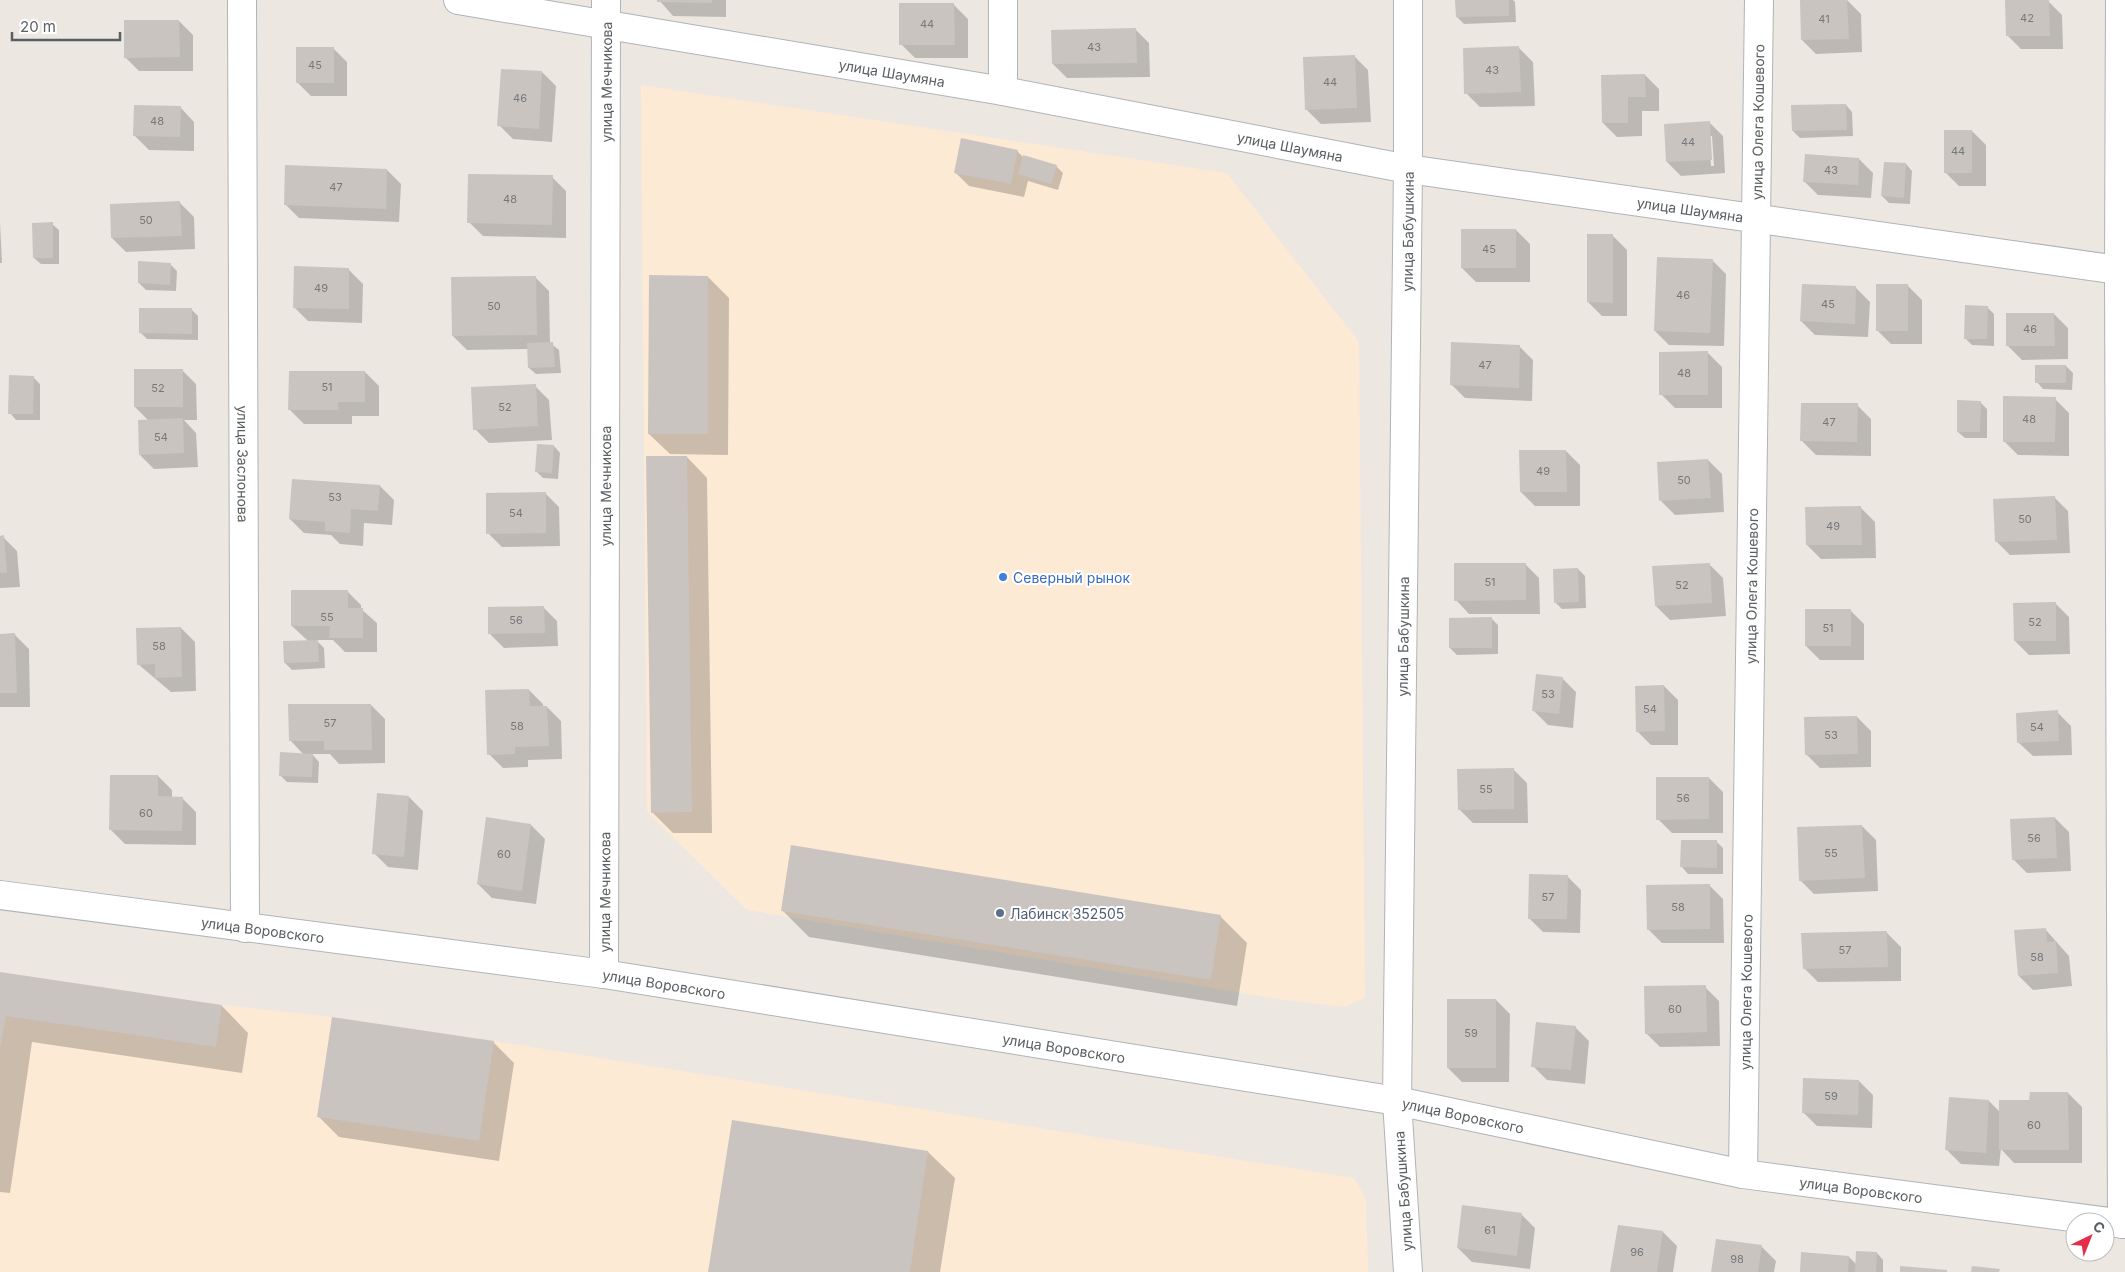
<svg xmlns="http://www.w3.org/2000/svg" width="2125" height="1272" font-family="Inter,sans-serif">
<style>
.commercial{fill:#fdead5}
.shadow{fill:#0003;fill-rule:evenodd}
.building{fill:#c9c4c0}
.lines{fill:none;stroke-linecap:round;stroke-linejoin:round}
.minor-casing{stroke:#afb4b7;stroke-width:30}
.minor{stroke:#fff;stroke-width:28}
.shop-dot{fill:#3f7fe0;stroke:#fff;stroke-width:2}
.service-dot{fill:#5c6f8a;stroke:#fff;stroke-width:2}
.labels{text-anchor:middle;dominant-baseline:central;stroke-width:4;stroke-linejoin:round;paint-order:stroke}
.number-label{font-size:11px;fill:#75787a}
.street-label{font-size:14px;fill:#595f62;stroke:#fff}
.shop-label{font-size:14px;fill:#366cbe;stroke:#fff;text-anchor:start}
.service-label{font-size:14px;fill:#4e5e75;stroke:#fff;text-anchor:start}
</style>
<rect width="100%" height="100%" fill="#ece7e1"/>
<path class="commercial" d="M641,85L1227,173L1359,342L1365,998L1344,1007L1278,999L747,910L647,812Z
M0,972L222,1005L332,1017L494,1041L1354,1178L1366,1199L1368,1272H0Z"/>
<path class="shadow" d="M659,0H726V17L673,16Z
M1457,0H1513L1515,2L1516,22L1464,24L1457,17Z
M1847,0L1861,14L1862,52L1816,54L1802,40L1801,1Z
M2048,1L2062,15L2063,49H2021L2007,35Z
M954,5L968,19V58H915L901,44Z
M179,21L193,35V71H139L125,57Z
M1135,29L1149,43L1150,77L1067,78L1053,64Z
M333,48L347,62V96H311L297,82Z
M1519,48L1533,62L1535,106L1480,107L1466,93Z
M1354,56L1368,70L1371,122L1321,124L1307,110Z
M542,72L556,86L552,142L513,139L499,125Z
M1645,75L1659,89V111H1642V136L1617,137L1603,123Z
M1846,105L1852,112L1853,136L1800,138L1793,131Z
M181,108L194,122V151L149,150L135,136Z
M1709,122L1723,136L1725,173L1681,176L1667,162ZM1709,136H1712L1714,166H1711Z
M1972,131L1986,145V186H1959L1945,172Z
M1017,151L1023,157L1056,166L1063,173L1058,190L1028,181L1024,197L969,186L955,172Z
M1859,159L1873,173L1871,198L1818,195L1804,181Z
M1906,164L1912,171L1910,204L1889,203L1882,196Z
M387,170L401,184L399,222L299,218L285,204Z
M552,177L566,191V238L483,236L469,222Z
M180,203L194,217L195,249L126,252L112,238Z
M0,222L2,263H0Z
M52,224L59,230V264H41L34,258Z
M1516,230L1530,244V282H1476L1462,268Z
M1613,236L1627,250V316H1602L1588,302Z
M1712,260L1726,274L1724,346L1669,345L1655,331Z
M170,264L177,271L176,291L146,290L139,283Z
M349,270L363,284L362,323L308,321L294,307Z
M535,277L549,291L550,343L559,350L561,373L536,374L529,368L528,349L467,350L453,336Z
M708,277L729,298L728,455L670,454L649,434Z
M1908,286L1922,300V344H1891L1877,330Z
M1856,288L1870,302L1868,337L1815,335L1801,321Z
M1987,307L1994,314V346L1972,345L1965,338Z
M192,310L198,316V340L147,339L140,332Z
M2054,314L2068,328V359L2022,360L2008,346Z
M1519,346L1533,360L1532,401L1465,398L1451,384Z
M1708,353L1722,367V408H1675L1661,394Z
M2066,366L2073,373L2072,390L2043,389L2037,382Z
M182,370L196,384L197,420H184L196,433L198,467L154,469L140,455L149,421L135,407Z
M365,372L379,386V416H352V424H304L290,410Z
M33,377L40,384V420H16L10,413Z
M535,386L549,400L552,440L489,443L475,429Z
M2055,399L2069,413V456L2018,455L2004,441Z
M1980,402L1987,409V438H1965L1958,432Z
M1857,405L1871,419V456L1816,455L1802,441Z
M554,446L560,453L558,479L543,478L536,471Z
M1566,451L1580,465V506H1535L1521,492Z
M687,457L707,478L712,833H673L652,812Z
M1708,460L1722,474L1724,512L1675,515L1661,501Z
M380,486L394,500L392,525L364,523L363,546L340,544L331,535L304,533L290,519Z
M545,493L559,507L560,546L502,547L488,533Z
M2054,497L2068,511L2070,553L2010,555L1996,541Z
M1861,508L1875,522L1876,558L1821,559L1807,545Z
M0,537H3L17,551L20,587L0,588Z
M1525,564L1539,578L1540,614H1469L1456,600Z
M1709,564L1723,578L1726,616L1670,620L1656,606Z
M1578,569L1585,576L1586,608L1562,609L1555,602Z
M347,591L361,605V609L377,623V652H345L333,640H316L324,648L325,668L292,670L285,663L308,641L292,626Z
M2055,603L2069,617L2070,654L2029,655L2015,641Z
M543,607L557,621L558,646L504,648L490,634Z
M1850,610L1864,624V660H1820L1806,646Z
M1491,618L1498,625V654L1457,655L1450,648Z
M181,628L195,642L196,691L171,692L138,664Z
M0,635H15L29,649L30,707H0Z
M1562,678L1576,692L1573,728L1548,725L1534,711Z
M1664,686L1678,700V745H1651L1637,731Z
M529,690L543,704V708L547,707L561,721L562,759L528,760V767L503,768L489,754Z
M371,705L385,719V763L339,764L330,754H312L319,762L318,783L287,782L280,775L304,755L290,740Z
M2057,712L2071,726L2072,755L2033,756L2019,743Z
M1857,717L1871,731V767L1820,768L1806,754Z
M1513,769L1527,783L1528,823H1473L1459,809Z
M158,776L172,790V798H182L196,812V845L125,844L111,830Z
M1709,778L1723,792V833H1672L1658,819Z
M409,797L423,811L418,870L388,867L374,853Z
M2055,818L2069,832L2071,871L2027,873L2013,859Z
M531,825L545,839L536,904L492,898L478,884Z
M1862,826L1876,840L1878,891L1814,894L1800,880Z
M1716,841L1723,848V874H1688L1682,867Z
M1567,876L1581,890L1580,933L1543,932L1529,918Z
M1709,885L1723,899L1724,943H1662L1648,929Z
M782,910L1220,916L1247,943L1237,1006L809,937Z
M2045,929L2069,956L2072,986L2033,990L2019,976Z
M1887,933L1901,947V981L1818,982L1804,968Z
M0,973L222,1006L248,1033L242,1073L32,1042L10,1193L0,1192Z
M1705,987L1719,1001L1720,1046L1660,1047L1646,1033Z
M1496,1000L1510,1014L1509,1082H1462L1448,1068Z
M1575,1027L1589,1041L1585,1084L1547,1080L1533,1066Z
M493,1042L514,1063L499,1161L339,1137L318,1116Z
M1859,1081L1873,1095L1872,1128L1817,1126L1803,1112Z
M2068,1093L2082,1107V1163H2014L2001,1149L1999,1166L1961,1164L1947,1150L1989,1101L2000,1112L2031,1101Z
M928,1152L955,1178L940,1272H710Z
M1521,1214L1535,1228L1530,1269L1472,1262L1458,1248Z
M1663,1232L1677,1246L1673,1272H1612Z
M1717,1240L1762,1247L1776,1261L1774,1272H1712Z
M1877,1253L1883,1260V1272H1801L1849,1257L1857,1265Z"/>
<path class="building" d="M657,0H712V3L657,2Z
M1455,0H1509V16L1456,17Z
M1800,0H1847L1849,39L1801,40Z
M2005,0H2049L2050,36H2006Z
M899,3H954L955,45H899Z
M124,20H179L180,57L124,58Z
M1136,28L1137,63L1052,64L1051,30Z
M1519,46L1521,92L1464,94L1463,48Z
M296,47H334V83H296Z
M1355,55L1357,108L1305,110L1303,57Z
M501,69L542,71L539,129L497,126Z
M1645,74L1646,97H1628V123H1602L1601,75Z
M1846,104L1847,130L1792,131L1791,105Z
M134,105L181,106L180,137L133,136Z
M1710,121L1712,160L1666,162L1664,124Z
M1944,130H1972V173H1944Z
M961,138L1018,150L1011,184L954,173Z
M1805,154L1859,158L1858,185L1803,182Z
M1023,155L1057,165L1051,184L1018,174Z
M1884,162L1906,163L1904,198L1881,196Z
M285,165L387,169L386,209L284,205Z
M468,174L553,175L552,225L467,223Z
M180,201L182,236L111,238L110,204Z
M53,222V258H33L32,223Z
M1461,229H1516V268H1461Z
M1587,234H1613V303L1587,302Z
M1657,257L1713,259L1710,333L1654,331Z
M138,261L171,263L170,285L138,283Z
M294,266L349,268V309L293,308Z
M649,275L708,276V434H648Z
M536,276L537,335L452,336L451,277Z
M1802,284L1856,286L1855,324L1800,321Z
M1876,284H1908V331H1876Z
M1965,305L1988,306L1987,339H1964Z
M139,308H192V334L139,333Z
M2006,313H2054L2055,346H2006Z
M553,342L555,367L528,368L527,343Z
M1451,342L1520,345L1519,388L1450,385Z
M1708,351V395H1659V352Z
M2035,365H2066V383H2035Z
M134,369H183V407H134Z
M289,371H365V402H338V410H288Z
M9,375L34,376L33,414H8Z
M536,384L538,426L473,430L471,387Z
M2003,396L2056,397L2055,442H2003Z
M1957,400L1981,401L1980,432H1957Z
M1801,403H1858L1857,442L1800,441Z
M183,418L184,453L139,455L138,420Z
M537,444L554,445L552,473L535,472Z
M1519,450H1566L1567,492H1520Z
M646,456H687L692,812L651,813Z
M1708,459L1711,498L1659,501L1657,462Z
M292,479L380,485L378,511L351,509L350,533L325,531V522L289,519Z
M546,492V533L486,534V493Z
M2055,496L2057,540L1995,542L1993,499Z
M1861,506L1862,545H1806L1805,507Z
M4,535L7,573H0V536Z
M1454,563H1526V600L1454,601Z
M1710,563L1712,603L1655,606L1652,566Z
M1578,568L1579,602L1554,603L1553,569Z
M291,590H348V608H363V638H329L330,626H291Z
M2056,602V641H2014L2013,603Z
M544,606L545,633L488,634V607Z
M1805,609H1851V646H1805Z
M1492,617V648H1449V618Z
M181,627L182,677L155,678V664L137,665L136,628Z
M15,633L17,693H0V634Z
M318,640L319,662L284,663L283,641Z
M1536,674L1563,677L1559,714L1532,711Z
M1664,685L1665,731L1636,732L1635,686Z
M529,689L530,706H547L549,746L515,747V754L487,755L485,690Z
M288,704H371L372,750H324V741H289Z
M2058,710L2059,741L2017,743L2016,713Z
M1857,716L1858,754L1805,755L1804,717Z
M280,752L313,754L312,777L279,776Z
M1514,768V809L1458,810L1457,769Z
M110,775H158V796L183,797L182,831L109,830Z
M1656,777H1709V819L1656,820Z
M377,793L409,796L404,857L372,854Z
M486,817L531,824L522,891L477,884Z
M2055,817L2057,858L2012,860L2010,819Z
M1862,825L1865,878L1799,881L1797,827Z
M1681,840H1717V868L1680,867Z
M791,845L1221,915L1211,980L781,911Z
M1529,874L1568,875L1567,919H1528Z
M1710,884V929L1647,930L1646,885Z
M2046,928L2047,942L2056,941L2058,973L2018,976L2014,930Z
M1887,931L1888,967L1803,969L1801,933Z
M0,972L222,1005L216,1047L6,1016L0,1049Z
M1706,985L1707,1032L1645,1034L1644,986Z
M1447,999H1496V1068H1447Z
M332,1017L494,1041L479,1141L317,1117Z
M1536,1022L1576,1026L1571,1070L1531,1067Z
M1803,1078L1859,1080L1858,1115L1802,1113Z
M2030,1092H2068L2069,1150H1999V1100H2029Z
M1949,1097L1989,1100L1986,1153L1945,1150Z
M732,1120L928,1151L910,1272H708Z
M1462,1205L1522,1213L1517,1256L1457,1248Z
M1618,1225L1663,1231L1657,1272H1610Z
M1716,1239L1762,1245L1758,1272H1711Z
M1856,1251L1877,1252L1876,1272H1855Z
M1801,1252L1849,1256L1848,1272H1800Z
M1900,1266L1947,1270V1272H1900Z
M1972,1266L2000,1269L1999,1272H1971Z"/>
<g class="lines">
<defs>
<g id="minor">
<path id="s1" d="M242,0L245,928"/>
<path id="s2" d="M458,0L1003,91L1408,169L2125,271"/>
<path d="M1003,0V91"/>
<path d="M2120,0L2119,270L2122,1224"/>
<path id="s3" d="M0,895L604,974L1397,1101L1743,1174L2125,1224"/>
<path id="s4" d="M604,974L606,0"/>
<path id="s5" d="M1743,1174L1759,0"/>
<path id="s6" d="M1408,1272L1397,1101L1408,169V0"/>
</g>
</defs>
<use href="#minor" class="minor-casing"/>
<use href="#minor" class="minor"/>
</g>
<circle class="shop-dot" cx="1003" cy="577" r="5"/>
<circle class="service-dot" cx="1000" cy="913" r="5"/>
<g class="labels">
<g class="number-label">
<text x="2027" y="18">42</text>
<text x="1824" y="19">41</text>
<text x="927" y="24">44</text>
<text x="1094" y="47">43</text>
<text x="315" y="65">45</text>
<text x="1492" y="70">43</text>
<text x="1330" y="82">44</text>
<text x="520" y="98">46</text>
<text x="157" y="121">48</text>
<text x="1688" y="142">44</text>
<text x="1958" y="151">44</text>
<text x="1831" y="170">43</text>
<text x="336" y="187">47</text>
<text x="510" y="199">48</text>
<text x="146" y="220">50</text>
<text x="1489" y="249">45</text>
<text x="321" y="288">49</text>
<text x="1683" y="295">46</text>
<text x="1828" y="304">45</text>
<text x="494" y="306">50</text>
<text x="2030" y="329">46</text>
<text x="1485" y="365">47</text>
<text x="1684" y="373">48</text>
<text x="327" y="387">51</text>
<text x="158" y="388">52</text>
<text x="505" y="407">52</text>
<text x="2029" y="419">48</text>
<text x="1829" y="422">47</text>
<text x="161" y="437">54</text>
<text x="1543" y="471">49</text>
<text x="1684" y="480">50</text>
<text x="335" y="497">53</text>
<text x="516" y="513">54</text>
<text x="2025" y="519">50</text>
<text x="1833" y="526">49</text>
<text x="1490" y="582">51</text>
<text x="1682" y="585">52</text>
<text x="327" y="617">55</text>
<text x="516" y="620">56</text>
<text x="2035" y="622">52</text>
<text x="1828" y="628">51</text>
<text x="159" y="646">58</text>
<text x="1548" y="694">53</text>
<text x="1650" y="709">54</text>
<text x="330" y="723">57</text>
<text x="517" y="726">58</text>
<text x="2037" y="727">54</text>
<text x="1831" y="735">53</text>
<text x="1486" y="789">55</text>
<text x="1683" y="798">56</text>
<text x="146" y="813">60</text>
<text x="2034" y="838">56</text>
<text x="1831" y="853">55</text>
<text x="504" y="854">60</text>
<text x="1548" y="897">57</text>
<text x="1678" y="907">58</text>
<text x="1845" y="950">57</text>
<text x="2037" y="957">58</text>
<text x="1675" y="1009">60</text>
<text x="1471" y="1033">59</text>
<text x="1831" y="1096">59</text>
<text x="2034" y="1125">60</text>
<text x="1490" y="1230">61</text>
<text x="1637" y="1252">96</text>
<text x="1737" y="1259">98</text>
</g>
<g class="street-label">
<text stroke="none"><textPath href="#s2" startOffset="440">улица Шаумяна</textPath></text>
<text stroke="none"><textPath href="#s4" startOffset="892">улица Мечникова</textPath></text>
<text stroke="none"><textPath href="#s5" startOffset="1052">улица Олега Кошевого</textPath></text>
<text stroke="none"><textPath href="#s2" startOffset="845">улица Шаумяна</textPath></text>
<text stroke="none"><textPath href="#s2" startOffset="1250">улица Шаумяна</textPath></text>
<text stroke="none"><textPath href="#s6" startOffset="1041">улица Бабушкина</textPath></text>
<text stroke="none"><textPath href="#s1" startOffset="464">улица Заслонова</textPath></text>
<text stroke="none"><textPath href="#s4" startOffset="488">улица Мечникова</textPath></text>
<text stroke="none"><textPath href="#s5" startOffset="588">улица Олега Кошевого</textPath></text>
<text stroke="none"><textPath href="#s6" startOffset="636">улица Бабушкина</textPath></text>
<text stroke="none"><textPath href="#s4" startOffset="82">улица Мечникова</textPath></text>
<text stroke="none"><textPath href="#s3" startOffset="265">улица Воровского</textPath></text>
<text stroke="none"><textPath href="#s3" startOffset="670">улица Воровского</textPath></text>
<text stroke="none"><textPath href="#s5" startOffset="182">улица Олега Кошевого</textPath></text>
<text stroke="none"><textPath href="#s3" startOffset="1075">улица Воровского</textPath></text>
<text stroke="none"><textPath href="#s3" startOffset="1480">улица Воровского</textPath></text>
<text stroke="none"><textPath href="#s3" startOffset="1885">улица Воровского</textPath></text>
<text transform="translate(1403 1191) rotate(-94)">улица Бабушкина</text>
</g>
<g class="shop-label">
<text x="1013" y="577">Северный рынок</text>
</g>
<g class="service-label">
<text x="1010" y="913">Лабинск 352505</text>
</g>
</g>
<g transform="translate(2090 1237) rotate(43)"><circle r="24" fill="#ffffff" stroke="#bdbfc0"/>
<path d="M0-4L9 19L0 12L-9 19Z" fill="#e72c49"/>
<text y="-8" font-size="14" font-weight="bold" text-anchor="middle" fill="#595f62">С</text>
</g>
<path d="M12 32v8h108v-8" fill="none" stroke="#595f62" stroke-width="2.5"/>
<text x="20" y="32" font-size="15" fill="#595f62" stroke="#ffffff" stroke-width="4" paint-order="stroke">20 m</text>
</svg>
